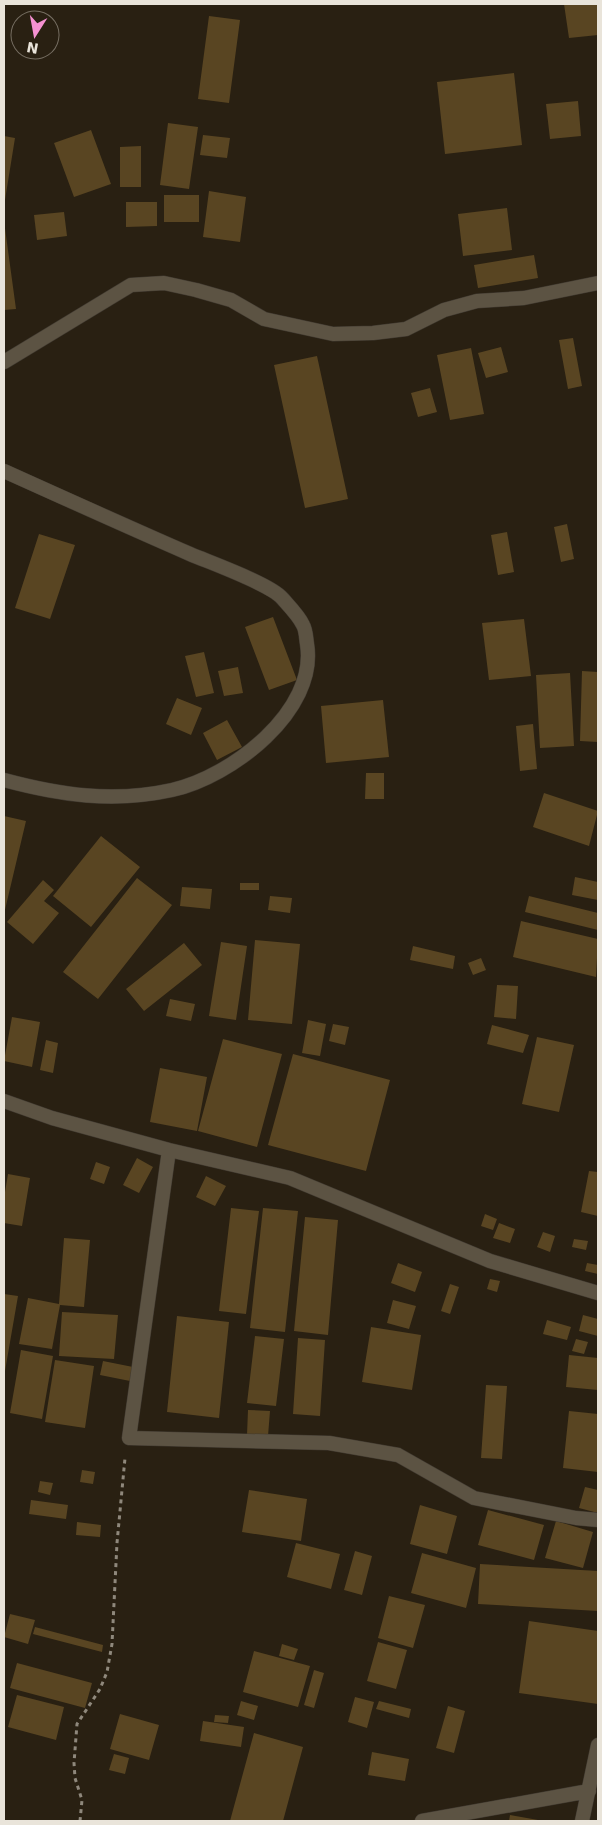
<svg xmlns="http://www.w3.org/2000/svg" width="602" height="1825" font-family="'DejaVu Sans',sans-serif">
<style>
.building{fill:#594522}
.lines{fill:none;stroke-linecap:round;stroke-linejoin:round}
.minor-casing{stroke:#413a31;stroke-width:15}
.path{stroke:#8f887c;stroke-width:3;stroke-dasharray:4 4;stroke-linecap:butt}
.minor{stroke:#5c5343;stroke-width:14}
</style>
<rect width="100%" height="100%" fill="#292012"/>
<path class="building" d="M564,4H598V35L569,38Z
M209,16L240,20L229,103L198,99Z
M514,73L522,145L445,154L437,82Z
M578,101L581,136L550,139L546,104Z
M168,123L198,127L189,189L160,185Z
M91,130L111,184L74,197L54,143Z
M203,135L230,138L227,158L200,155Z
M4,136L15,138L5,200H4Z
M141,146V187H120V147Z
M209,191L246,197L240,242L203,237Z
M164,195H199V222H164Z
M126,202H157V226L126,227Z
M507,208L512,250L463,256L458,214Z
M64,212L67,236L37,240L34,215Z
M4,221L16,309L4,310Z
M534,255L538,278L478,288L474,265Z
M573,338L582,386L568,389L559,340Z
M501,347L508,372L486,378L478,353Z
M471,348L484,414L450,420L437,355Z
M317,356L348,499L305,508L274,365Z
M430,388L437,412L418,417L411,393Z
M567,524L574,559L561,562L554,527Z
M507,532L514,572L498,575L491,535Z
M39,534L75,545L50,619L15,608Z
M273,617L297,680L269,690L245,627Z
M524,619L531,676L489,680L482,623Z
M204,652L214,693L196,697L185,656Z
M238,667L243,693L224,696L218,671Z
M582,671L598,672V742L580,741Z
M570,673L574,746L540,748L536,675Z
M177,698L202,708L191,735L166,724Z
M383,700L389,757L326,763L321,706Z
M227,720L242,747L217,760L203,733Z
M533,724L537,769L520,771L516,726Z
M366,773H384V799H365Z
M544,793L598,811L589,846L533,827Z
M4,816L26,821L4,914Z
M101,836L140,867L91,927L53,896Z
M575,877L598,882V900L572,895Z
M137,878L172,905L98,999L63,972Z
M43,880L54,890L44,901L59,913L33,944L7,922Z
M240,883H259V890H240Z
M182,887L212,889L210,909L180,906Z
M270,896L292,898L290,913L268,910Z
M529,896L598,913V930L525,912Z
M521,921L598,939L596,977L513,957Z
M255,940L300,944L292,1024L248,1020Z
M221,942L247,946L236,1020L209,1016Z
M184,943L202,965L144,1011L126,989Z
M413,946L455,956L453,969L410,960Z
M481,958L486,970L473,975L468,963Z
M497,985L518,986L516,1019L494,1017Z
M170,999L195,1004L191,1021L166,1016Z
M12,1017L40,1022L32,1067L4,1061Z
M308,1020L326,1024L320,1056L302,1053Z
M333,1024L349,1027L345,1045L329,1041Z
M492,1025L529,1035L523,1053L487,1044Z
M537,1037L574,1045L559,1112L522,1104Z
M223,1039L282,1054L257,1147L198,1131Z
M46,1040L58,1043L53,1073L40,1070Z
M293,1054L390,1080L366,1171L268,1145Z
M160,1068L207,1077L197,1131L150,1122Z
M137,1158L153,1167L139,1193L123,1185Z
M96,1162L110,1167L104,1184L90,1179Z
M589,1171L598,1172V1216L581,1212Z
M8,1174L30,1178L22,1226L4,1223V1198Z
M206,1176L226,1186L215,1206L196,1197Z
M231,1208L259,1211L246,1314L219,1311Z
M263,1208L298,1211L285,1332L250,1328Z
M485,1214L497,1219L493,1230L481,1226Z
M305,1217L338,1220L328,1335L294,1331Z
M499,1223L515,1229L510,1243L493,1238Z
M543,1232L555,1236L550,1252L537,1247Z
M64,1238L90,1240L84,1307L60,1305L52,1349L19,1344L28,1298L59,1304Z
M574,1239L588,1241L586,1250L572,1247Z
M398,1263L422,1272L415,1292L391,1283Z
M587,1263L598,1265V1274L585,1271Z
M490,1279L500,1281L497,1292L487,1289Z
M450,1284L459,1287L450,1314L441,1311Z
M4,1294L18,1296L5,1371L4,1370Z
M393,1300L416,1306L409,1329L387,1323Z
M62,1312L118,1315L114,1359L59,1356Z
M583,1315L598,1319V1336L579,1331Z
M177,1316L229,1322L219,1418L167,1412Z
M547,1320L571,1327L567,1340L543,1334Z
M371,1327L421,1335L412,1390L362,1382Z
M255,1336L284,1339L276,1406L247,1403Z
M298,1338L325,1340L320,1416L293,1414Z
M576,1339L588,1342L584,1354L572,1351Z
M21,1350L53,1356L42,1419L10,1413Z
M569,1355L598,1358V1390L566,1387Z
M55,1360L94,1366L85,1428L45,1422Z
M103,1361L133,1367L130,1381L100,1375Z
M486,1385L507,1386L502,1459L481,1458Z
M248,1410L270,1411L268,1436L247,1435Z
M569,1411L598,1414V1472L563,1468Z
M82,1470L95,1472L93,1484L80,1482Z
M40,1481L53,1483L50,1495L38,1492Z
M585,1487L598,1490V1513L579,1508Z
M249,1490L307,1499L301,1541L242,1532Z
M31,1500L68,1505L66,1519L29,1514Z
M420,1505L457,1516L447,1554L410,1544Z
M488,1510L544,1525L534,1560L478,1545Z
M556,1521L593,1532L583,1568L545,1558Z
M77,1522L101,1525L100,1537L76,1535Z
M296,1543L340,1554L331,1589L287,1577Z
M355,1551L372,1556L362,1595L344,1590Z
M422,1553L476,1568L466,1608L411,1593Z
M480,1564L598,1571V1611L478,1604Z
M389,1596L425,1605L413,1648L378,1638Z
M10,1614L35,1620L28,1644L4,1637Z
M529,1621L598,1631V1704L519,1693Z
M35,1627L103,1645L102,1652L33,1634Z
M378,1642L407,1650L396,1689L367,1681Z
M282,1644L298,1649L294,1660L279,1656Z
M254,1651L310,1666L298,1707L243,1692Z
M17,1663L92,1683L85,1708L10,1688Z
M314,1670L324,1673L314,1708L304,1705Z
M17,1695L64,1707L56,1740L8,1727Z
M355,1697L374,1702L367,1728L348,1722Z
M241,1701L258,1706L254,1720L237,1715Z
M379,1701L411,1709L409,1718L376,1709Z
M448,1706L465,1711L454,1753L436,1748Z
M120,1714L159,1725L149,1760L110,1749Z
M215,1715L229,1716L228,1723L214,1722Z
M203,1721L244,1727L241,1747L200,1741Z
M254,1733L303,1747L283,1821H230Z
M372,1752L409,1759L405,1781L368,1775Z
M114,1754L129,1758L125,1774L109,1770Z
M510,1815L538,1820V1821H509Z"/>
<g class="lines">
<defs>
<path id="minor" d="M4,362L131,285L164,283L196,290L231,300L264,319L333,334L373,333L406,329L444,310L477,301L524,298L598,283
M4,471C66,499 128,527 190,554C211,563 270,584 282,598C289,606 299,616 303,625C306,630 306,638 307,644C318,711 231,777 172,790C113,803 60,795 4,780
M4,1101L52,1118L169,1150L290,1178L490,1261L598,1293
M169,1150L129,1438L329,1443L398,1455L474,1498L576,1518L598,1520
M422,1821L589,1791
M582,1821L598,1745"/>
</defs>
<use href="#minor" class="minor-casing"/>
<path class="path" d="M80,1821L82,1800L75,1778L74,1763L77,1724L100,1689L107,1672L112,1644L117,1543L125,1458"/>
<use href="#minor" class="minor"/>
</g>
<rect width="602" height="1825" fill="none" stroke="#e9e4da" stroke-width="10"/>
<g transform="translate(35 35) rotate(191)"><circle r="24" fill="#292012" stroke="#766e62"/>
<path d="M0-4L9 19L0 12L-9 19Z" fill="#f591d2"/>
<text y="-8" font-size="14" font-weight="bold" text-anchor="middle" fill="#e9e4da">N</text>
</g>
</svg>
